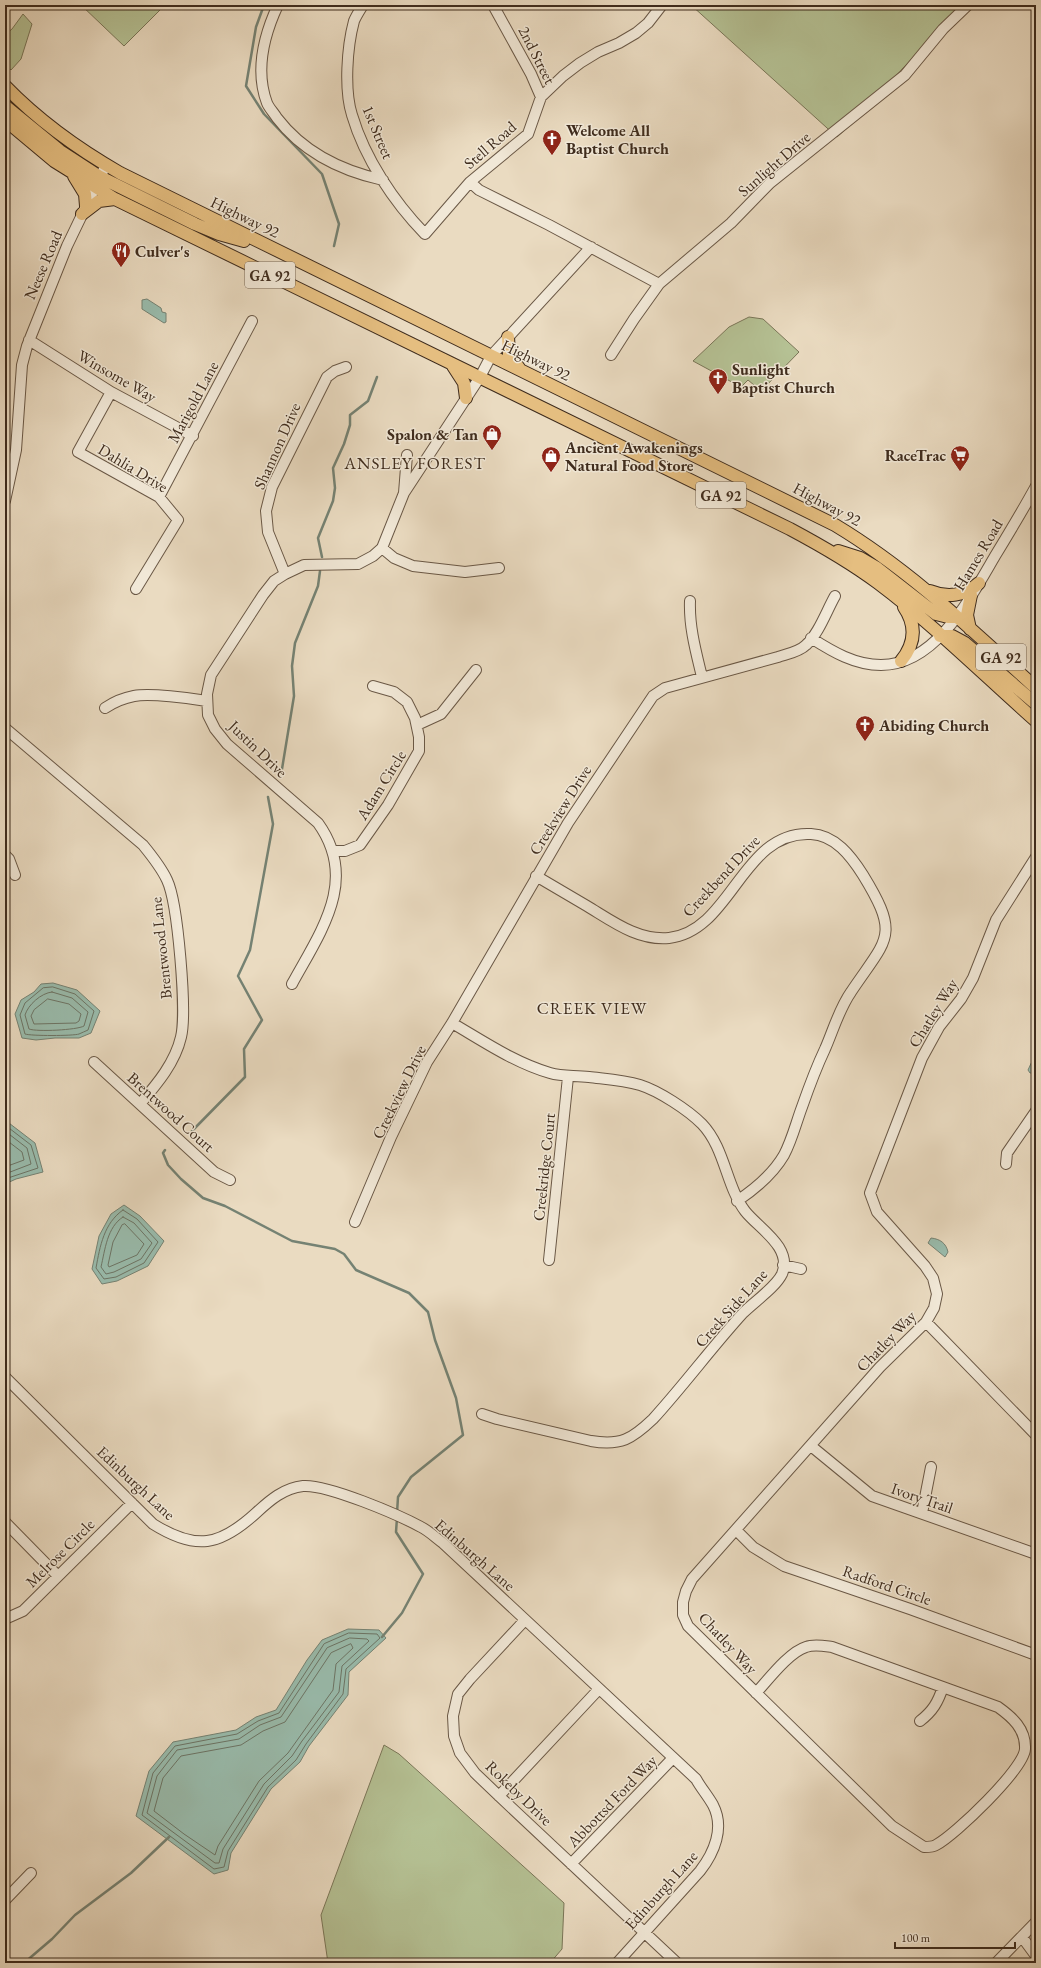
<svg xmlns="http://www.w3.org/2000/svg" width="1041" height="1968" font-family="'EB Garamond',serif">
<style>
.green{fill:#b5c194;stroke:#7a7658}
.water{fill:#99bcad;stroke:#758273}
.lines{fill:none;stroke-linecap:round;stroke-linejoin:round}
.shore{stroke:#6c7465;stroke-width:1}
.stream{stroke:#758273;stroke-width:2.5}
.minor-casing{stroke:#6a5846;stroke-width:12}
.major-casing{stroke:#3f2c1d;stroke-width:14}
.minor{stroke:#f1e8d7;stroke-width:10}
.major{stroke:#e5be80;stroke-width:12}
.labels{text-anchor:middle;dominant-baseline:central;stroke-width:3;stroke-linejoin:round;paint-order:stroke}
.shield{fill:#f1e8d7;stroke:#746455;stroke-width:1}
.shield-label{font-size:15px;font-weight:bold;fill:#3f2c1d}
.street-label{font-size:16px;fill:#3f2c1d;stroke:#f1e8d7}
.poi-label{font-size:16px;font-weight:bold;fill:#3f2c1d;stroke:#f1e8d7;text-anchor:start}
.neighbourhood-label{font-size:17px;letter-spacing:1px;fill:#3f2c1d;stroke:#f1e8d7}
</style>
<rect width="100%" height="100%" fill="#eadbc1"/>
<filter id="stains"><feTurbulence type="fractalNoise" baseFrequency=".005" numOctaves="4"/><feColorMatrix values="0 0 0 0 .2 0 0 0 0 .09 0 0 0 0 .02 0 0 0 .5 -.17"/></filter>
<radialGradient id="worn" r=".72"><stop offset=".6" stop-color="#630" stop-opacity="0"/><stop offset="1" stop-color="#630" stop-opacity=".3"/></radialGradient>
<path class="green" d="M81,5H165L124,46Z
M691,5H965L902,69L868,109L837,137Z
M23,14L32,24L21,59L11,70L5,64V35L12,29Z
M749,317L763,319L799,352L761,391L748,380L741,387L693,361L729,327Z
M384,1745L399,1754L564,1903L562,1949L550,1963H328L321,1915Z"/>
<path class="water" d="M147,299L161,308L162,312L166,313V322L164,323L142,309V300Z
M53,983L77,990L100,1011L91,1033L79,1038H55L36,1040L22,1038L15,1014L21,1000L34,992L41,984Z
M1036,1056V1073H1030L1028,1070L1034,1057Z
M5,1120L35,1143L43,1172L16,1179L5,1184Z
M124,1205L140,1216L164,1241L148,1266L117,1281L102,1284L92,1269L99,1236L111,1214Z
M931,1238C940,1239 946,1243 948,1252L945,1257L928,1243Z
M348,1629L379,1630L386,1638L349,1672L348,1695L309,1746L300,1762L271,1789L231,1853L228,1870L214,1874L136,1816L149,1771L173,1742L236,1730L256,1717L276,1710L307,1660L322,1640Z"/>
<g class="lines">
<path class="shore" d="M53,987L75,994L94,1011L88,1030C85,1031 82,1033 79,1034C73,1036 31,1036 25,1034L20,1015L25,1003L43,988Z
M52,992L72,998L88,1012L84,1026C77,1030 37,1032 29,1029L25,1015C28,1005 41,993 52,992Z
M48,999L69,1004L81,1014L79,1021L76,1023L34,1024L31,1016L34,1010Z
M5,1125L31,1145L38,1168L5,1179
M5,1131L27,1148L31,1164L5,1174
M5,1139L22,1152L24,1160L5,1167
M123,1210L137,1219L158,1242L144,1263L116,1277L104,1279L96,1268C100,1246 104,1223 123,1210Z
M123,1217L134,1223L152,1243L141,1259L114,1272L106,1274L101,1267C105,1250 107,1227 123,1217Z
M125,1224L144,1244L137,1255L109,1267L108,1265L113,1242L122,1225Z
M349,1633L377,1634L380,1638L346,1669L343,1694L306,1744L296,1760L268,1787L228,1851L224,1867L214,1869L142,1815L153,1773L175,1746L237,1734L258,1721L279,1713L324,1644Z
M350,1638L367,1639L369,1641L342,1666L339,1692L302,1741L292,1756L264,1784L223,1849L219,1863H215L147,1813L157,1776L177,1750L239,1739L260,1725L281,1717L327,1648Z
M351,1644L353,1648L336,1664L333,1690L288,1753L259,1781L218,1846L215,1855L184,1834L154,1811L163,1778L181,1756L241,1745L263,1731L285,1722L331,1653Z"/>
<path class="stream" d="M264,5L256,27L246,86L264,114L322,174L339,224L334,246
M322,557L318,538L333,501L335,488L333,468L344,444L350,425V415L368,401L377,377
M282,769L294,696L292,666L295,643L318,586L320,571
M192,1131L245,1077L244,1049L262,1020L238,976L250,950L273,824L268,797
M165,1150L163,1153L168,1165L181,1179L203,1198L225,1206L292,1241L335,1249L344,1254L356,1270L409,1293L428,1312L435,1340L456,1398L463,1435L411,1477L398,1497L397,1513
M382,1637L402,1613L423,1574L396,1532L397,1518
M24,1963L52,1939L75,1915L131,1873L169,1837"/>
<defs>
<path id="minor" d="M278,5C264,35 255,71 267,103C269,108 274,113 277,118C303,152 342,171 383,180
M363,5C360,10 356,16 354,21C347,47 344,90 352,115C365,159 394,202 425,234L470,182L528,134L541,97L563,76L580,63L598,52L619,43L636,33L648,23L662,5
M493,5L531,74L541,97
M470,182L479,190L549,225L659,284
M29,340L111,392L193,436
M611,355L634,319L659,284L731,223L770,183L905,75L943,29L968,5
M111,392L78,452L159,497L178,520L136,589
M404,493L480,377L491,356L591,247
M159,497L252,321
M5,501L16,450L22,365L27,346L67,246L106,165
M382,548L394,558L413,566L465,572L499,568
M285,574L268,532L266,511L272,487L327,377L335,371L346,367
M690,601C689,627 696,652 702,677
M811,638C833,652 855,665 881,665C936,665 971,597 995,556C1009,533 1023,510 1036,486
M105,708C114,702 123,698 134,696C150,693 190,698 207,701
M417,725L441,714L476,670
M5,728L143,845C152,856 161,867 167,880C178,903 187,1013 181,1037C175,1063 157,1084 140,1104
M333,851H345L360,845L388,805L419,751V737L415,718L407,702L394,692L373,686
M5,855L9,859L15,875
M536,876C553,886 570,896 587,906C612,921 638,941 669,938C732,931 742,830 811,834C835,835 851,856 863,875C901,937 887,938 851,992C839,1009 833,1031 825,1049C816,1068 809,1087 802,1107C796,1123 792,1140 784,1155C773,1174 755,1189 737,1201
M292,984C321,931 359,880 318,823L227,744L215,729L208,715L207,694L211,675L263,595L274,581L285,574L304,565L358,564L373,556L382,548L404,493L407,455
M452,1023C483,1041 515,1063 550,1073C563,1077 575,1075 589,1077C605,1079 623,1080 640,1085C659,1091 688,1110 702,1124C725,1148 726,1186 745,1211C758,1228 793,1247 782,1274C776,1287 754,1302 743,1313C712,1347 684,1385 653,1419C632,1439 621,1446 591,1441L497,1419L482,1414
M94,1062L214,1172L230,1180
M1006,1164L1007,1153L1036,1111
M355,1222L391,1137L427,1062L452,1023L568,823L653,696L665,688L778,657C787,654 799,652 806,645C819,633 826,612 835,596
M549,1260L568,1077
M783,1265L801,1269
M926,1322L1036,1435
M5,1377L153,1524C196,1551 220,1546 256,1513C270,1500 284,1488 303,1486C327,1484 399,1515 421,1527C429,1531 436,1538 443,1543L696,1779C701,1788 708,1796 713,1805C725,1828 714,1853 700,1871L617,1963
M811,1446L872,1496L1036,1554
M922,1513L931,1467
M5,1522L58,1576
M736,1530L753,1547L784,1566L910,1609L1036,1655
M5,1619L23,1611L132,1503
M525,1620L470,1679L458,1694L453,1716L454,1736L460,1753L475,1773L499,1796L677,1963
M756,1693C768,1680 789,1652 806,1647C814,1644 824,1646 832,1647L998,1707C1012,1717 1026,1729 1025,1749C1024,1769 955,1835 936,1845C933,1847 928,1847 924,1847L892,1826L688,1626L683,1615V1602L686,1591L692,1579L880,1367L926,1322L934,1308L937,1294L933,1278L925,1266L877,1212L870,1193L922,1058L939,1027L961,999L973,978L996,920L1036,857
M920,1721C933,1711 938,1702 943,1687
M499,1796L599,1689
M571,1864L673,1758
M5,1900L31,1873
M1022,1937L1036,1956
M996,1963L1036,1922"/>
<path id="major" d="M5,86C39,121 78,149 120,173L835,525C910,570 972,630 1036,688
M5,106L60,151L100,177L195,224L219,234L244,241
M5,120L54,161L115,199L790,529C820,545 850,562 878,583C934,625 984,675 1036,721
M74,176L85,194L86,206
M82,214L99,201L115,199
M508,337L509,354L519,368
M453,366L464,383L466,398
M838,551L860,558L877,568L936,614L948,617H957
M930,591C947,598 965,596 979,583
M970,629L967,615L971,595
M940,636H952L965,643L1036,704
M901,661C915,644 917,626 904,607"/>
</defs>
<use href="#minor" class="minor-casing"/>
<use href="#major" class="major-casing"/>
<use href="#minor" class="minor"/>
<use href="#major" class="major"/>
</g>
<defs>
<symbol id="church-pin" viewBox="-11 -11 22 30"><path d="M0 17L-7.5 6A9.5 9.5 0 1 1 7.5 6Z" fill="#8f2418" stroke="#f1e8d7"/><path d="M-1.2-6h2.4v3.5h3.3v2.4h-3.3V6h-2.4V-.1h-3.3v-2.4h3.3Z" fill="#fff"/></symbol>
<symbol id="restaurant-pin" viewBox="-11 -11 22 30"><path d="M0 17L-7.5 6A9.5 9.5 0 1 1 7.5 6Z" fill="#8f2418" stroke="#f1e8d7"/><path d="M-5-6h1v4h1v-4h1v4h1v-4h1v5L-1.5 .5V6h-2V.5L-5-1ZM5-6V6H3V1.5H1.5Q1.5-4 5-6Z" fill="#fff"/></symbol>
<symbol id="shop-pin" viewBox="-11 -11 22 30"><path d="M0 17L-7.5 6A9.5 9.5 0 1 1 7.5 6Z" fill="#8f2418" stroke="#f1e8d7"/><path d="M-5-2.5h2.3a2.7 3.5 0 0 1 5.4 0H5L5.5 6h-11ZM-1.5-2.5h3a1.5 2.3 0 0 0-3 0Z" fill="#fff"/></symbol>
<symbol id="supermarket-pin" viewBox="-11 -11 22 30"><path d="M0 17L-7.5 6A9.5 9.5 0 1 1 7.5 6Z" fill="#8f2418" stroke="#f1e8d7"/><path d="M-6-5.5h2.5l.6 2H6L4.5 2H-2.5L-4.4-4H-6ZM-1.5 3.2a1.3 1.3 0 1 0 .1 0ZM3 3.2a1.3 1.3 0 1 0 .1 0Z" fill="#fff"/></symbol>
</defs>
<g fill-rule="evenodd">
<use href="#church-pin" x="541" y="128" width="22" height="30"/>
<use href="#restaurant-pin" x="110" y="240" width="22" height="30"/>
<use href="#church-pin" x="707" y="367" width="22" height="30"/>
<use href="#shop-pin" x="481" y="423" width="22" height="30"/>
<use href="#supermarket-pin" x="949" y="444" width="22" height="30"/>
<use href="#shop-pin" x="540" y="445" width="22" height="30"/>
<use href="#church-pin" x="854" y="714" width="22" height="30"/>
</g>
<g class="labels">
<g class="shield">
<rect x="245" y="262" width="50" height="26" rx="3"/>
<rect x="696" y="482" width="50" height="26" rx="3"/>
<rect x="976" y="644" width="50" height="26" rx="3"/>
</g>
<g class="shield-label">
<text x="270" y="275">GA 92</text>
<text x="721" y="495">GA 92</text>
<text x="1001" y="657">GA 92</text>
</g>
<g class="street-label">
<text transform="translate(537 55) rotate(63)">2nd Street</text>
<text transform="translate(378 132) rotate(67)">1st Street</text>
<text transform="translate(490 145) rotate(-41)">Stell Road</text>
<text transform="translate(774 164) rotate(-41)">Sunlight Drive</text>
<text transform="translate(245 217) rotate(26)">Highway 92</text>
<text transform="translate(43 265) rotate(-67)">Neese Road</text>
<text transform="translate(536 360) rotate(26)">Highway 92</text>
<text transform="translate(117 376) rotate(30)">Winsome Way</text>
<text transform="translate(193 402) rotate(-62)">Marigold Lane</text>
<text transform="translate(277 446) rotate(-66)">Shannon Drive</text>
<text transform="translate(133 468) rotate(31)">Dahlia Drive</text>
<text transform="translate(827 504) rotate(28)">Highway 92</text>
<text transform="translate(978 555) rotate(-59)">Hames Road</text>
<text transform="translate(258 749) rotate(44)">Justin Drive</text>
<text transform="translate(381 785) rotate(-58)">Adam Circle</text>
<text transform="translate(560 810) rotate(-58)">Creekview Drive</text>
<text transform="translate(721 876) rotate(-47)">Creekbend Drive</text>
<text transform="translate(161 948) rotate(-96)">Brentwood Lane</text>
<text transform="translate(933 1013) rotate(-58)">Chatley Way</text>
<text transform="translate(399 1092) rotate(-64)">Creekview Drive</text>
<text transform="translate(171 1112) rotate(42)">Brentwood Court</text>
<text transform="translate(544 1167) rotate(-84)">Creekridge Court</text>
<text transform="translate(731 1308) rotate(-48)">Creek Side Lane</text>
<text transform="translate(886 1341) rotate(-46)">Chatley Way</text>
<text transform="translate(136 1483) rotate(43)">Edinburgh Lane</text>
<text transform="translate(922 1498) rotate(19)">Ivory Trail</text>
<text transform="translate(60 1553) rotate(-45)">Melrose Circle</text>
<text transform="translate(475 1555) rotate(41)">Edinburgh Lane</text>
<text transform="translate(887 1585) rotate(19)">Radford Circle</text>
<text transform="translate(728 1643) rotate(47)">Chatley Way</text>
<text transform="translate(519 1793) rotate(44)">Rokeby Drive</text>
<text transform="translate(612 1801) rotate(-46)">Abbottsd Ford Way</text>
<text transform="translate(661 1890) rotate(-48)">Edinburgh Lane</text>
</g>
<g class="poi-label">
<text x="566" y="130">Welcome All<tspan x="566" dy="18">Baptist Church</tspan></text>
<text x="135" y="251">Culver's</text>
<text x="732" y="369">Sunlight<tspan x="732" dy="18">Baptist Church</tspan></text>
<text x="478" y="434" text-anchor="end">Spalon &amp; Tan</text>
<text x="565" y="447">Ancient Awakenings<tspan x="565" dy="18">Natural Food Store</tspan></text>
<text x="946" y="455" text-anchor="end">RaceTrac</text>
<text x="879" y="725">Abiding Church</text>
</g>
<g class="neighbourhood-label">
<text x="415" y="463">ANSLEY FOREST</text>
<text x="592" y="1008">CREEK VIEW</text>
</g>
</g>
<rect width="1041" height="1968" fill="none" stroke="#eadbc1" stroke-width="20"/>
<rect x="6" y="6" width="1029" height="1956" fill="none" stroke="#3f2c1d" stroke-width="2"/>
<rect x="10" y="10" width="1021" height="1948" fill="none" stroke="#3f2c1d"/>
<path d="M895 1942v6h120v-6" fill="none" stroke="#3f2c1d" stroke-width="2"/>
<text x="901" y="1942" font-size="12" fill="#3f2c1d" stroke="#f1e8d7" stroke-width="3" paint-order="stroke">100 m</text>
<rect width="100%" height="100%" filter="url(#stains)"/>
<rect width="100%" height="100%" fill="url(#worn)"/>
</svg>
